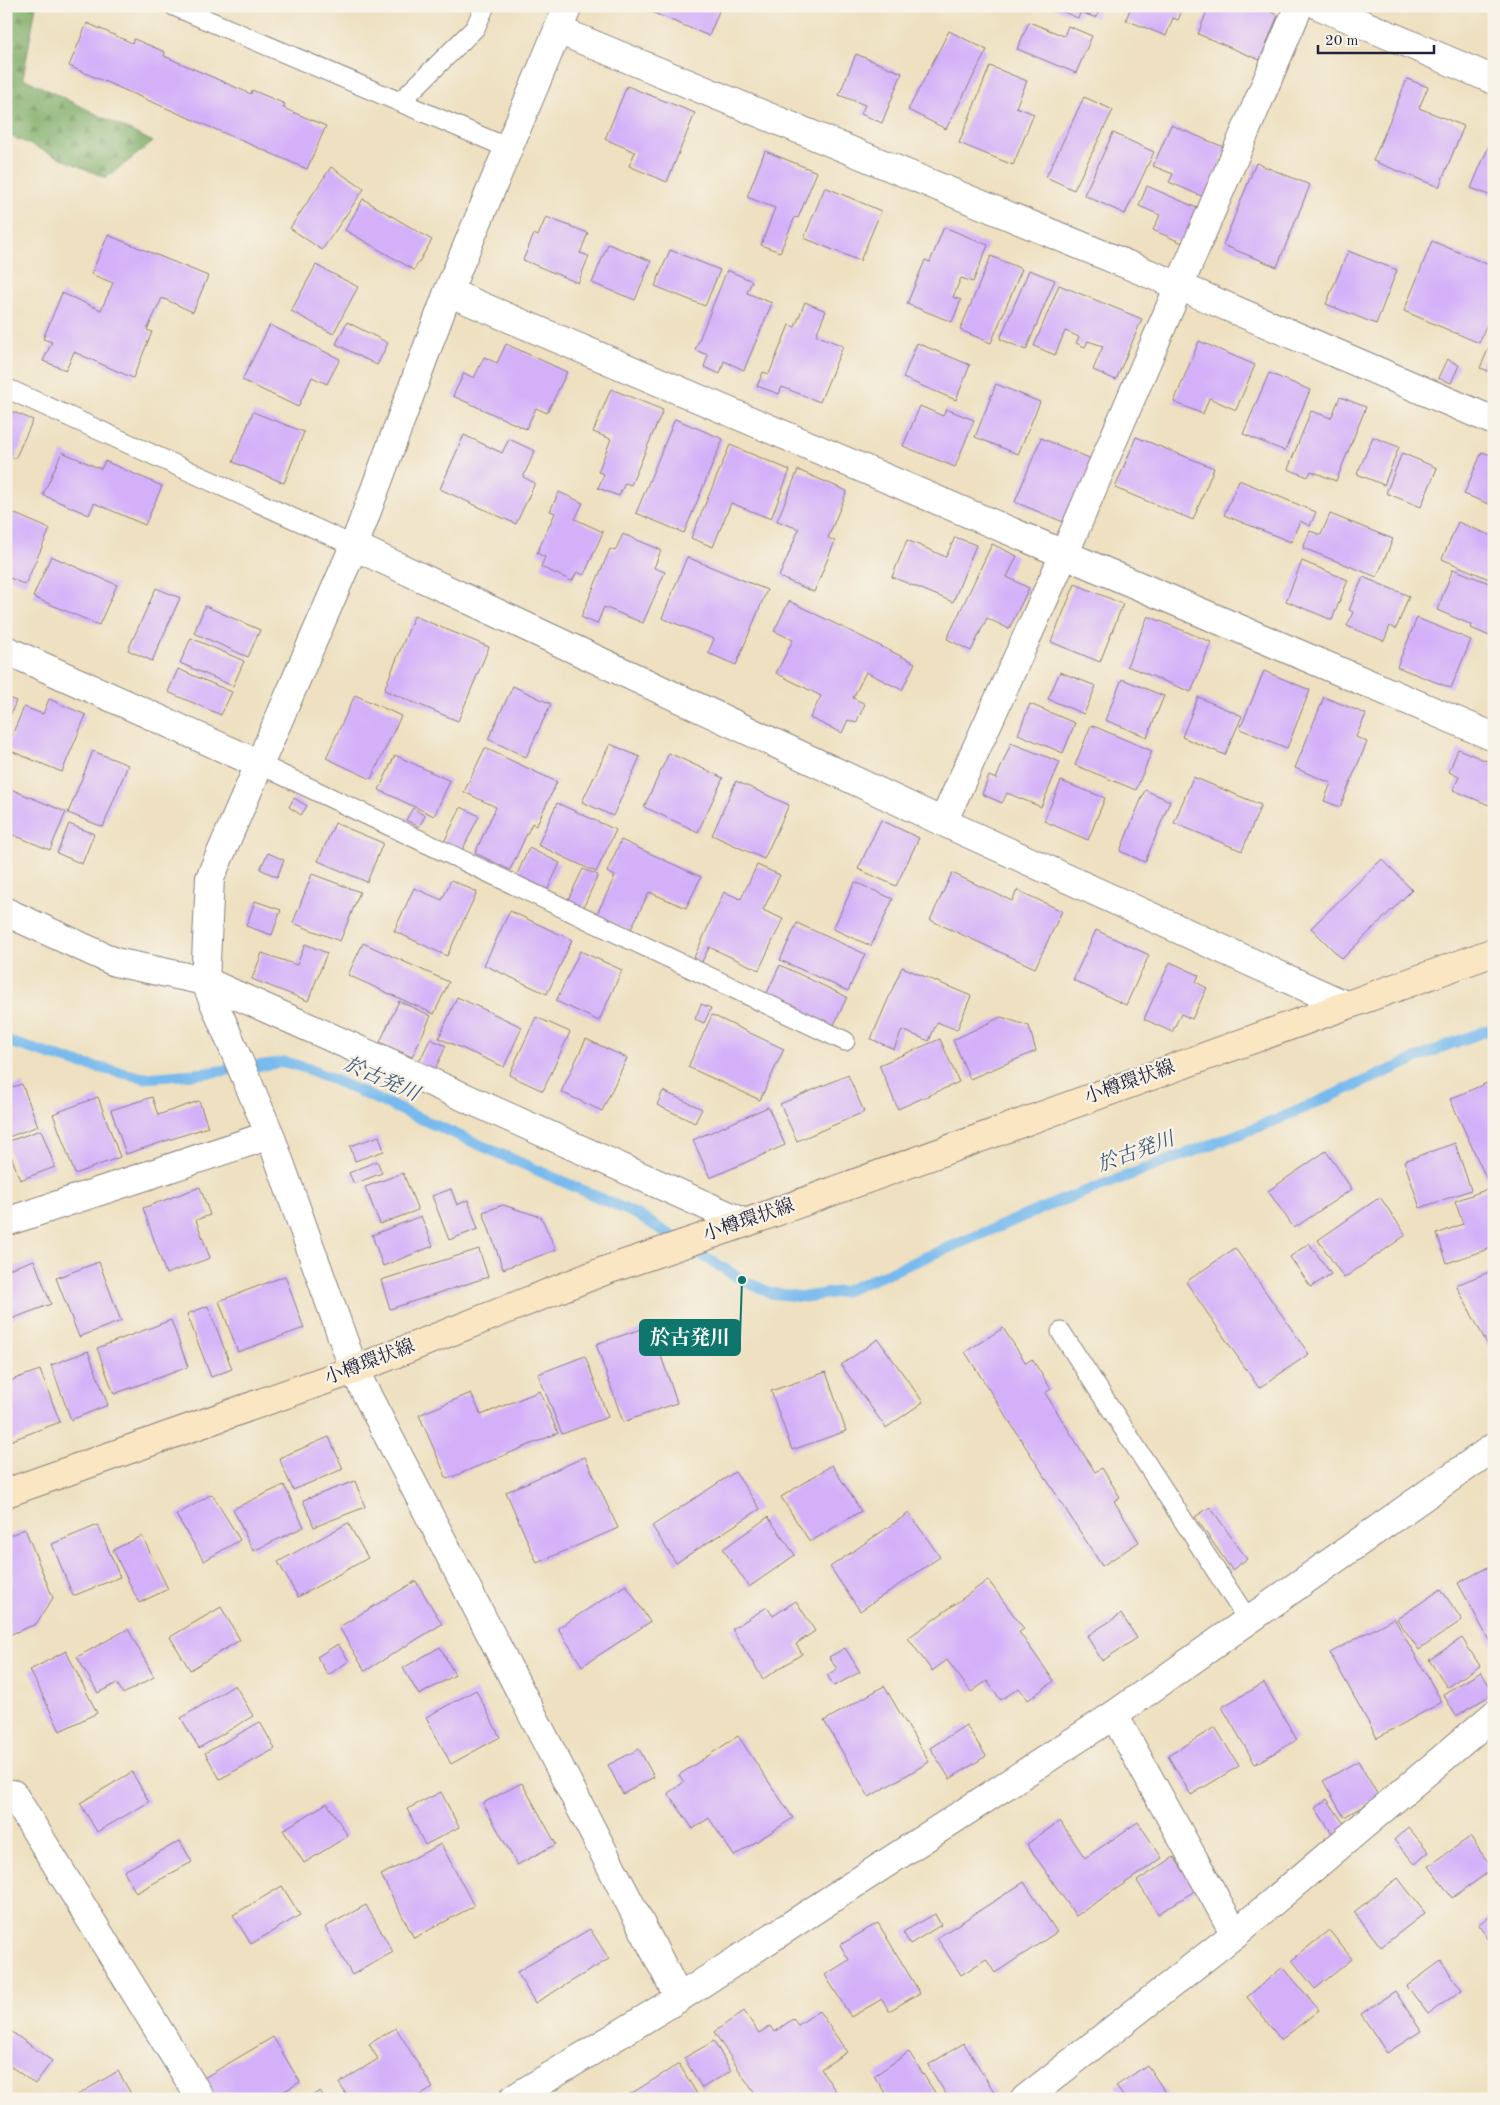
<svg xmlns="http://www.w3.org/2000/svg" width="1500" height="2105" font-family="'Old Standard TT','Noto Serif JP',serif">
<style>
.forest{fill:url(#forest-firs);stroke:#506750}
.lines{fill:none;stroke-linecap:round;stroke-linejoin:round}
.stream{stroke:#78baed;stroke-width:11}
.building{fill:#d4b0f9}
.service-casing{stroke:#88817e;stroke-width:21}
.minor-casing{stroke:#88817e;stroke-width:30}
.tertiary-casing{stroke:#88817e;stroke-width:30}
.secondary-casing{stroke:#88817e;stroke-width:30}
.service{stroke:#fff;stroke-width:19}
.minor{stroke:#fff;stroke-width:28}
.tertiary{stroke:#fff;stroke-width:28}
.secondary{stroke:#fbe6c4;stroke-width:28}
.labels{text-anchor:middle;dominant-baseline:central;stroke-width:4.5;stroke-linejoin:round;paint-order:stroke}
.street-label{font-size:19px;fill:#22223b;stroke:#f7f3e8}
.water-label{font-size:20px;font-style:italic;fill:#405779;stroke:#f7f3e8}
.leader{fill:none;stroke:#0f766e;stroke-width:2}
.callout-dot{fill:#0f766e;stroke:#f7f3e8;stroke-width:2}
.callout{fill:#0f766e;stroke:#0f766e;stroke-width:2}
.callout-label{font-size:20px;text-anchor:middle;font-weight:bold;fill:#fff}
</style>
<defs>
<pattern id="forest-firs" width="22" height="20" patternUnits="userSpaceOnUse" patternTransform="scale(1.25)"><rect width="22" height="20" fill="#7dac66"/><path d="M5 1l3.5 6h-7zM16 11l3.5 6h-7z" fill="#668c55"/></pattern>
</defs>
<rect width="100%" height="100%" fill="#f7f3e8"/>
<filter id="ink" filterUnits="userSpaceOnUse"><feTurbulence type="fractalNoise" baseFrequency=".02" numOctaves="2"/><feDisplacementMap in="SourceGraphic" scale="10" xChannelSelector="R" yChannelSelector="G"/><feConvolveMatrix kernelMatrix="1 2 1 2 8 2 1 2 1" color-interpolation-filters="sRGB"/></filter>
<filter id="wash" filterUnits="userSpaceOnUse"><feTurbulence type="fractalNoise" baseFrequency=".0096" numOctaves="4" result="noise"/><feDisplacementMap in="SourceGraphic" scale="20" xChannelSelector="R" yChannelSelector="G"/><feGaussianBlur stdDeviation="1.12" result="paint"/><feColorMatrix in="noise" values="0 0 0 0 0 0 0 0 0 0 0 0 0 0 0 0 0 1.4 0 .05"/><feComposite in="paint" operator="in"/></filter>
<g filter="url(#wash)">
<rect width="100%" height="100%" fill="#eee0c0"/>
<path class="forest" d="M6,6H36L23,78L153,142L106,178L6,134Z"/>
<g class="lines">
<path class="stream" d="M6,1041L78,1063L145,1078L206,1073L285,1062L309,1069L638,1215L742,1280L771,1293L804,1297L845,1291L1060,1201L1274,1121L1445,1046L1494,1028"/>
</g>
<g id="blocks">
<path class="building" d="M637,6H721L709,36Z
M1054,6H1101L1096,18L1081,12L1078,18L1054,8Z
M1131,6H1184L1178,20L1173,18L1166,36L1126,20Z
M1209,6H1255L1278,15L1260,60L1198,34Z
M1029,22L1064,36L1068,26L1092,36L1076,73L1017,49Z
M87,23L132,43L134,39L165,52L164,56L251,94L252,90L285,104L283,108L326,126L307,169L69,66Z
M949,31L987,50L946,129L908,110Z
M856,54L902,73L882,123L861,114L865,105L839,95Z
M990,66L1027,81L1016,107L1034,114L1013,165L959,143Z
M1407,79L1428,87L1419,108L1464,126L1439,187L1373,161Z
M627,86L695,113L667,182L629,166L635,152L605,139Z
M1084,97L1113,110L1074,190L1046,177Z
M1171,125L1226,148L1206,198L1169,182L1173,174L1153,166Z
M1113,133L1154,152L1125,214L1084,195Z
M1494,134V197L1471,188Z
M765,151L817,172L798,218L795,217L780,252L761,245L775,208L747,197Z
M1256,163L1310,185L1277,267L1223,245Z
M331,167L364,189L322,250L290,228Z
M1147,186L1202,210L1187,245L1153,230L1160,215L1139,206Z
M825,187L881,211L860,261L804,238Z
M363,199L432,240L414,270L345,230Z
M546,217L588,233L580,253L589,256L578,283L523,260L534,234L538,236Z
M944,227L988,245L973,282L961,278L953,297L961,300L952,322L907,304L925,260L930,262Z
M108,235L208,276L193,312L162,298L147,330L152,332L133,378L74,352L66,370L43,361L52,342L43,339L62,293L101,310L113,283L91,274Z
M1432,241L1494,267V307L1479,343L1404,311Z
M608,244L651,261L635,300L592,283Z
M670,250L720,270L705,306L655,286Z
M1348,251L1397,270L1376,324L1326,304Z
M991,256L1022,269L991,343L960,330Z
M316,265L358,287L333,334L291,311Z
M727,270L752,281L747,293L772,303L744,370L724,361L720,374L704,367L708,355L695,350Z
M1029,270L1055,280L1026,350L1000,339Z
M1059,285L1142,319L1116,380L1093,370L1103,346L1088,341L1085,347L1076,343L1079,337L1065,331L1055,355L1034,346Z
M805,302L826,311L816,335L843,346L820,402L782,387L779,394L757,386L763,372L769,374L789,325L795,327Z
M347,322L388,343L377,365L336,344Z
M270,325L340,359L327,384L312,377L298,407L242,380Z
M1494,336V373L1480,368Z
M1199,341L1255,365L1236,410L1209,398L1203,414L1174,402Z
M917,343L970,365L956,400L903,378Z
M506,344L567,372L547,413L536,408L526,429L453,396L464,373L474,378L484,357L497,363Z
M1447,359L1459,365L1451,383L1438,378Z
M1269,373L1310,390L1285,451L1243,434Z
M996,384L1040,402L1018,454L975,437Z
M611,389L663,410L631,485L625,483L619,496L598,488L604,474L598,472L611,439L593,432Z
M1340,397L1366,407L1336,481L1311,471L1308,477L1288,469L1311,411L1331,418Z
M920,406L943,416L946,409L974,420L955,467L903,446Z
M6,409L33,420L15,459L6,455Z
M253,412L304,432L284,483L233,462Z
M675,419L723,439L684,533L636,513Z
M464,435L502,453L509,439L535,451L523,477L535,483L516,524L440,489Z
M1136,437L1214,468L1193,520L1115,488Z
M1373,437L1399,447L1384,485L1357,474Z
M1041,438L1094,460L1068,524L1015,502Z
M730,445L790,470L771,519L731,503L713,547L691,538Z
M62,452L101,469L105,461L162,486L145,525L94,503L89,515L43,495Z
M1482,452L1494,456V506L1464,494Z
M1402,453L1437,468L1421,507L1386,493Z
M798,470L847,491L828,538L835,541L814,592L779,577L799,529L777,521Z
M1239,480L1316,512L1310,526L1300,521L1291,542L1224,515Z
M559,492L583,503L575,519L603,532L584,575L577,572L572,581L541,567L545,557L537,553L555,513L550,511Z
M6,510L50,529L25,585L6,576Z
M1330,514L1393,539L1377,577L1303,548L1310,531L1321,535Z
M1458,522L1494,537V581L1442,559Z
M623,534L661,550L654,568L665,572L643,623L604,607L597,624L581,617L610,549L615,551Z
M955,537L976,545L953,602L892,577L907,540L946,557Z
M992,544L1017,556L1007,577L1029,588L1009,629L987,618L971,651L947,639Z
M51,556L117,585L99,625L33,597Z
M687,557L767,590L736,665L708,653L714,639L662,618Z
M1302,561L1348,580L1332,620L1286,601Z
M1453,569L1494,585V638L1471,628L1472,625L1437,610Z
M1363,577L1409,596L1396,629L1390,626L1384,641L1347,626L1353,612L1349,610Z
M1075,584L1123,604L1100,662L1051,642Z
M156,588L180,598L152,661L128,650Z
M789,601L915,663L902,690L866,672L853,698L865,704L856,723L848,720L842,733L810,718L821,696L776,673L793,640L774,631Z
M205,606L260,630L248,657L194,633Z
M414,616L489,647L458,721L384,690Z
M1148,616L1211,642L1191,692L1127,666Z
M1417,618L1471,640L1451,688L1397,667Z
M191,638L244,661L233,686L180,663Z
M178,669L232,692L221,715L168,692Z
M1264,671L1310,690L1287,748L1240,729Z
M1060,672L1096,686L1084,714L1048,699Z
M1122,679L1164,696L1147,737L1105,720Z
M513,686L551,704L526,757L488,739Z
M355,695L401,716L371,779L326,758Z
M6,697L16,701L6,726Z
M1198,697L1242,716L1225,755L1182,737Z
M1324,697L1366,714L1356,737L1367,742L1340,807L1324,801L1331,783L1295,768Z
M49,699L86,715L62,772L6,749L24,707L43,714Z
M1030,704L1075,723L1063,753L1018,734Z
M1091,725L1152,751L1136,790L1075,765Z
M1011,743L1060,762L1041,807L1007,793L1002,803L982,794L989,776L996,779Z
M610,744L640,757L613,816L582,802Z
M485,748L557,782L536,826L532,823L510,870L475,853L496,807L464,792Z
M1458,749L1494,764V807L1453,790L1459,777L1449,772Z
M93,751L128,765L103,827L68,813Z
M669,753L723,778L698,832L644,807Z
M395,755L450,781L434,816L379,790Z
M1193,777L1261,805L1242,851L1174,823Z
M736,781L789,805L764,859L712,835Z
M1061,781L1105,798L1088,840L1044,821Z
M8,788L66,812L50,850L6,832V792Z
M1145,790L1170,801L1145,862L1120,851Z
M294,798L307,806L301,815L289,807Z
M557,803L616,830L596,872L538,845Z
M461,807L479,816L461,853L443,844Z
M413,808L425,816L419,827L406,820Z
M881,820L919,838L896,886L858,869Z
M335,823L383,843L367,882L318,861Z
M69,824L94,834L82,864L57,853Z
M621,840L701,877L686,908L649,892L630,931L596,916L615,876L607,872Z
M529,848L560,863L546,893L515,879Z
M268,853L284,860L277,877L260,869Z
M1382,859L1412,890L1342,959L1311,928Z
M757,865L780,875L763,910L783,919L759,970L709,947L693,980L685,977L724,892L741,899Z
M583,869L598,875L579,917L563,910Z
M952,873L1012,901L1017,890L1062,911L1035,968L930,920Z
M312,874L360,892L340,941L293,923Z
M451,880L477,892L447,956L394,931L414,888L442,900Z
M855,882L893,899L871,946L833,929Z
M255,901L281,910L272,935L246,926Z
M510,911L572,940L547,994L484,965Z
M797,923L865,954L848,991L780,960Z
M1096,930L1149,955L1126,1005L1073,980Z
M363,943L449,982L434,1014L348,975Z
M305,944L327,953L308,1001L252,979L262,953L297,965Z
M580,951L622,970L599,1021L556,1001Z
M1170,962L1199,975L1196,982L1207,988L1192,1019L1181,1014L1172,1032L1144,1019Z
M780,965L847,997L828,1038L761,1006Z
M902,967L971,996L957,1030L937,1022L929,1041L902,1030L894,1049L871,1039Z
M457,997L522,1027L504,1067L439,1038Z
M399,1001L431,1016L412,1057L380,1042Z
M701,1004L711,1008L704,1023L695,1019Z
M712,1015L784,1049L760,1100L688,1067Z
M536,1017L570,1032L543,1091L509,1075Z
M1001,1017L1029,1026L1036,1051L970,1079L953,1040Z
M430,1039L446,1046L430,1080L414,1073Z
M586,1039L627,1058L602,1111L561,1092Z
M940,1039L959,1082L898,1109L879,1065Z
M848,1075L864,1112L797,1141L780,1104Z
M1494,1080V1179L1488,1182L1450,1099Z
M22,1084L38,1126L6,1138V1089Z
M663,1091L702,1109L695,1123L657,1105Z
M98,1097L120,1157L75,1174L53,1114Z
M152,1097L158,1115L199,1101L208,1127L126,1154L111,1110Z
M768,1107L785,1145L710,1178L693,1140Z
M41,1130L55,1167L20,1180L6,1142Z
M379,1136L384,1151L355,1161L350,1146Z
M1455,1143L1471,1190L1420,1208L1404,1161Z
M1326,1151L1352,1189L1294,1228L1268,1191Z
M377,1161L382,1173L354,1184L349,1173Z
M403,1173L418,1210L380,1224L365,1187Z
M200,1187L210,1215L196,1220L210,1258L166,1274L143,1208Z
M451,1189L457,1205L468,1200L478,1229L449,1240L432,1196Z
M1488,1189L1494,1206V1247L1447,1263L1437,1234L1463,1224L1455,1201Z
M1380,1197L1406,1235L1344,1278L1318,1240Z
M503,1205L541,1217L556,1250L503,1269L483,1212Z
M421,1216L433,1246L383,1266L372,1235Z
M1309,1243L1331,1274L1311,1287L1290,1257Z
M1235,1248L1309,1354L1259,1388L1186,1282Z
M479,1249L488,1277L390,1309L381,1280Z
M34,1260L51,1304L6,1321V1270Z
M99,1262L121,1321L79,1337L56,1278Z
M1494,1270V1357L1456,1285Z
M285,1276L304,1328L238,1352L219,1301Z
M208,1306L232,1369L211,1377L187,1314Z
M171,1320L188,1367L114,1394L97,1348Z
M651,1326L677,1403L623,1422L596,1344Z
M1003,1328L1026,1363L1032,1359L1051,1389L1045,1393L1095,1472L1102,1468L1120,1497L1114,1501L1139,1542L1102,1566L965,1352Z
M878,1339L923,1402L886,1428L841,1365Z
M88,1351L108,1405L71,1420L51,1365Z
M585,1356L608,1417L562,1434L538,1374Z
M40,1370L60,1422L7,1442L6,1382Z
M826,1372L846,1431L792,1450L771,1391Z
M540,1391L558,1433L447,1479L419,1415L471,1393L481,1415Z
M329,1437L343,1469L293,1490L279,1458Z
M585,1457L618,1528L537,1563L506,1492Z
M832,1465L861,1511L810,1542L781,1497Z
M735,1472L760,1509L676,1563L652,1526Z
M355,1481L365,1507L314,1527L303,1500Z
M284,1485L304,1527L253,1551L233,1509Z
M212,1494L240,1540L204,1561L176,1515Z
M1210,1507L1247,1559L1232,1570L1195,1517Z
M909,1513L940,1557L860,1611L830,1567Z
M768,1517L795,1555L749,1587L723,1549Z
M348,1523L368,1558L298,1597L278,1562Z
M98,1525L120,1577L73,1596L52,1544Z
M25,1529L53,1598L36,1624L9,1635L6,1628V1537Z
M142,1536L168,1589L139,1603L113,1550Z
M1494,1564V1642L1491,1644L1458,1583Z
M988,1580L1024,1629L1019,1632L1054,1681L1028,1700L1019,1688L1001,1700L987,1681L971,1692L947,1660L932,1671L908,1638Z
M416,1581L442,1624L365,1671L339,1627Z
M626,1585L650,1622L582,1666L558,1628Z
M1441,1589L1462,1620L1419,1650L1397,1619Z
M796,1601L815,1631L796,1644L802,1654L763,1679L732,1629L767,1607L773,1616Z
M221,1607L240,1640L190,1670L170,1637Z
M1121,1614L1137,1638L1102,1661L1087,1636Z
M1394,1618L1442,1702L1377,1738L1330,1653Z
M128,1629L154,1677L123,1694L117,1683L98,1693L77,1657Z
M1462,1638L1480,1666L1447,1687L1429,1660Z
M338,1644L349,1661L328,1675L317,1657Z
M440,1647L455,1675L419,1695L403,1668Z
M845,1648L860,1672L834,1686L827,1675L837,1669L829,1657Z
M66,1651L97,1713L60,1731L30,1670Z
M1481,1672L1494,1693L1456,1716L1443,1694Z
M1264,1683L1297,1740L1255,1764L1222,1707Z
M235,1685L253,1716L199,1748L181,1718Z
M884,1686L929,1762L869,1797L824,1721Z
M476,1690L500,1737L451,1764L426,1717Z
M260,1722L275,1749L220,1779L205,1753Z
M966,1725L986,1756L950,1779L930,1748Z
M1215,1727L1239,1766L1191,1795L1168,1756Z
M738,1736L793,1818L734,1856L709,1818L693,1829L668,1793L684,1782L679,1775Z
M639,1749L654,1777L623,1794L608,1765Z
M1358,1761L1379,1797L1344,1817L1323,1781Z
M132,1772L149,1802L97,1832L80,1803Z
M522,1783L556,1844L517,1865L483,1803Z
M441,1792L459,1827L425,1845L407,1809Z
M1327,1799L1346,1827L1334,1836L1315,1808Z
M327,1803L348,1836L304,1863L283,1830Z
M1060,1821L1085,1858L1138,1822L1162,1858L1076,1916L1027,1844Z
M1408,1827L1429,1852L1415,1864L1394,1840Z
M1470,1837L1493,1869L1452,1898L1429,1866Z
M180,1841L192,1862L136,1893L124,1871Z
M441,1844L474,1906L414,1938L381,1875Z
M1174,1857L1196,1890L1158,1914L1137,1881Z
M1398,1878L1425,1913L1381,1947L1354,1912Z
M1024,1882L1057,1932L995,1973L986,1959L961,1975L937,1938Z
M282,1886L300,1915L251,1944L233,1915Z
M366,1905L393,1952L352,1975L325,1927Z
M1494,1912V1946L1478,1925Z
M935,1914L941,1925L910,1944L903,1932Z
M878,1923L920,1993L889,2011L882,1999L851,2017L825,1975L849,1960L840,1945Z
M590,1929L609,1959L535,2003L517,1972Z
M1329,1930L1352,1959L1315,1989L1292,1960Z
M1441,1961L1462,1990L1428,2014L1407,1986Z
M1283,1967L1319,2010L1281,2040L1247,1997Z
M1395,1991L1421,2031L1387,2053L1361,2014Z
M744,2011L759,2033L770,2026L774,2032L793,2019L798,2025L819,2011L847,2052L821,2069L841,2099H774L773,2097L758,2099L714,2032Z
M396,2028L433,2088L414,2099H349L339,2083L378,2059L369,2044Z
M12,2032L52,2061L35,2084L6,2063V2041Z
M273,2037L300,2082L271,2099H216L204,2078Z
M714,2041L731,2071L702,2088L684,2058Z
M964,2043L996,2095L989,2099H949L928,2065Z
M909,2052L939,2099H889L874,2076Z
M679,2064L700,2099H622Z
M1147,2065L1170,2099H1125L1116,2086Z
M118,2071L134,2099H78L76,2096Z
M320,2091L325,2099H307Z"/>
</g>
</g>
<g filter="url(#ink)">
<use href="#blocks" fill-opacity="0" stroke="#88817e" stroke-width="1"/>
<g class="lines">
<defs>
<path id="service" d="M174,6L508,148
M400,102L475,28L485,6
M6,388L354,546
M261,765L845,1041
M1061,1332L1248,1620"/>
<path id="minor" d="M1320,6L1494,80
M558,30L1179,286L1494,421
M448,292L1494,737
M354,546L943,822L1345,1005
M6,650L261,765
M943,822L1064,555L1299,6
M6,912L115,962L205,981L745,1223
M6,1222L270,1135
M1114,1715L1235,1934
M6,1797L13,1794L201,2099
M1025,2099L1235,1934L1494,1715"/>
<path id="tertiary" d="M568,6L448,292L354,546L210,878L205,981L270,1135L354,1370L679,1998
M513,2099L679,1998L1114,1715L1494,1447"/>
<path id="secondary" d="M6,1493L354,1370L604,1271L745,1223L1494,952"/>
</defs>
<use href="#service" class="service-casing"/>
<use href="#minor" class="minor-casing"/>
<use href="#tertiary" class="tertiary-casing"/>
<use href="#secondary" class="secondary-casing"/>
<use href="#service" class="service"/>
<use href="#minor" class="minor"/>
<use href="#tertiary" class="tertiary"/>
<use href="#secondary" class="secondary"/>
</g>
</g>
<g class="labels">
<g class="street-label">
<text transform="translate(1130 1083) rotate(-20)">小樽環状線</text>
<text transform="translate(749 1221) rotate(-19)">小樽環状線</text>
<text transform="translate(370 1363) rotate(-21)">小樽環状線</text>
</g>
<g class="water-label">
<text transform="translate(381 1080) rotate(24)">於古発川</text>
<text transform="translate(1136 1153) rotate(-20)">於古発川</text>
</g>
</g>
<path class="leader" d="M742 1280L740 1337"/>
<circle class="callout-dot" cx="742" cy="1280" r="5"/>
<rect class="callout" x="640" y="1320" width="100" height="35" rx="5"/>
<g class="callout-label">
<text x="690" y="1344">於古発川</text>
</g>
<rect width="1500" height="2105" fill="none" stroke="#f7f3e8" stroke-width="25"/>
<path d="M1318 45v8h116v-8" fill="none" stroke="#22223b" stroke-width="2.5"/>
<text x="1325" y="45" font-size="15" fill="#22223b" stroke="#f7f3e8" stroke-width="4" paint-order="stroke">20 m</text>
</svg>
